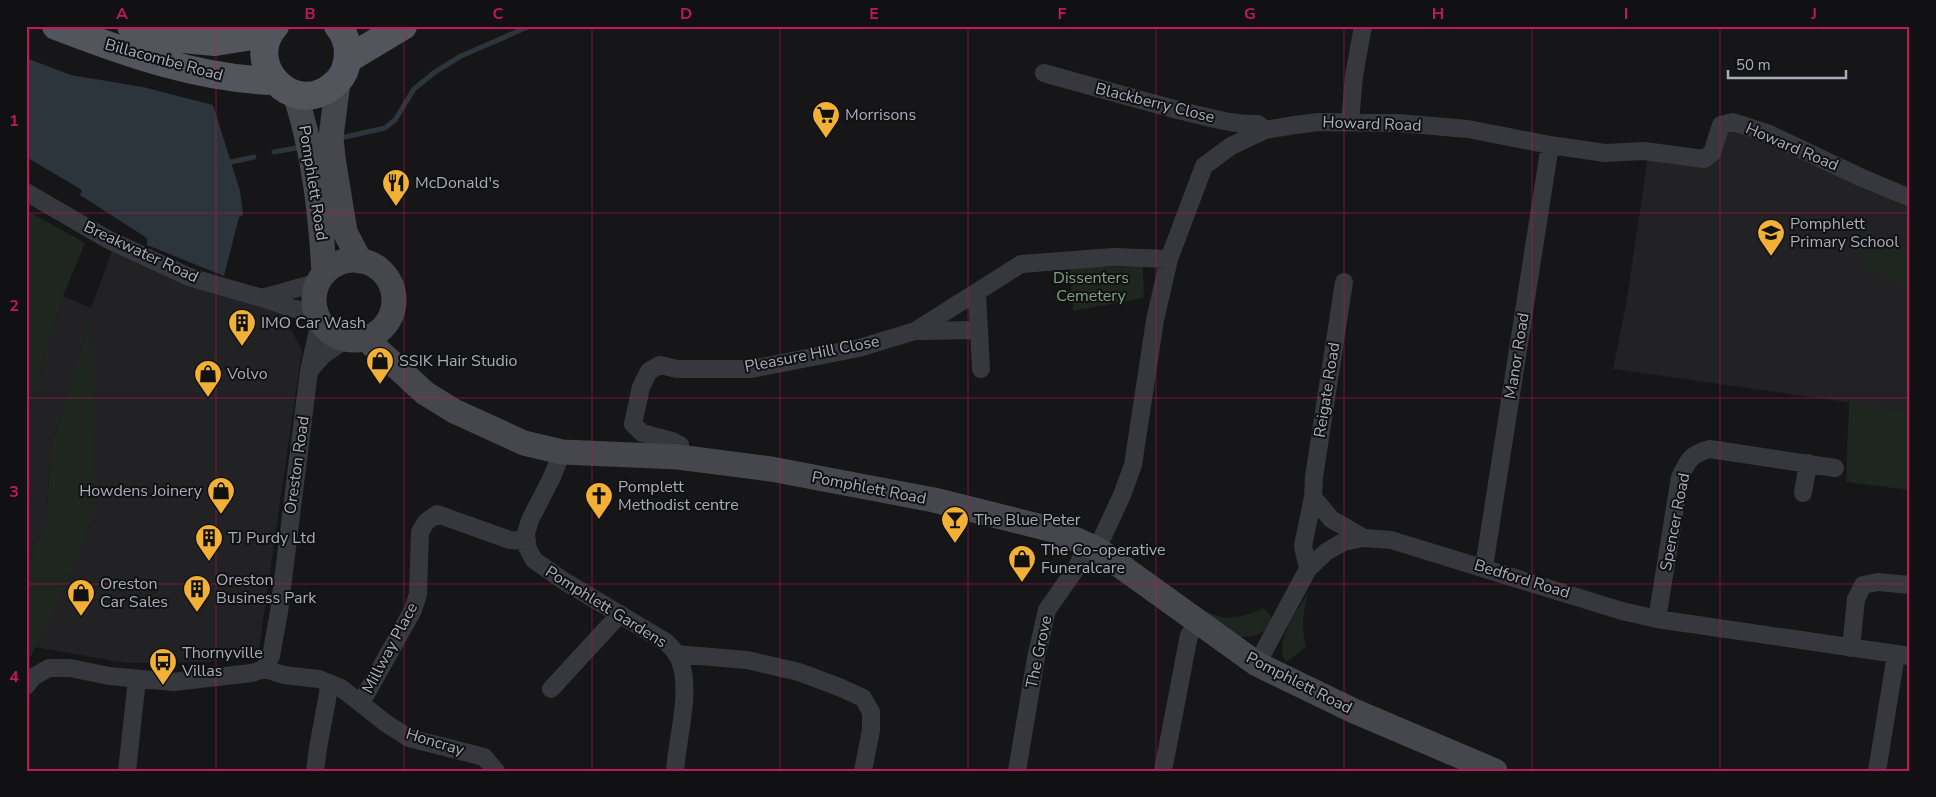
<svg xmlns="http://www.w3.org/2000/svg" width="1936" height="797" font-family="'Nunito Sans',sans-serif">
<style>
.built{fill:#222225}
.green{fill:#1e261f}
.water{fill:#2c353c}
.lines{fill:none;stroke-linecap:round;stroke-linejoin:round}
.stream{stroke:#2c353c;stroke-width:5}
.street{stroke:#37383d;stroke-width:18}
.secondary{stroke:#45474d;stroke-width:25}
.primary{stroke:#53555c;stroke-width:28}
.grid{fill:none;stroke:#c2185b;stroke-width:1;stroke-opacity:0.55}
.labels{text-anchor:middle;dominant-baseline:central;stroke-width:4;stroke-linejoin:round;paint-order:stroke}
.street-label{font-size:16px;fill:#a8adb8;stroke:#111113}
.poi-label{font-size:16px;fill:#a8adb8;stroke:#111113;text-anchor:start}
.park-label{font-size:16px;fill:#7fa381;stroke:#111113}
.neatline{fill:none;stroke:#c2185b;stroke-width:2}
.grid-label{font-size:16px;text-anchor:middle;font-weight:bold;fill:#c2185b}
</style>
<rect width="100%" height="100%" fill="#161618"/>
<path class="built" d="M1736,129L1788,149L1910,209V411L1613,369L1626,305L1648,156L1710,165L1726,133Z
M112,251L283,315L302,350L259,649L247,655L206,662L126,663L35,647L69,579L91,520L89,330L90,313L79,356L51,448L46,522L26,569V419L63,296L91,308Z"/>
<path class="green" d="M26,210L85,243L63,296L26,419Z
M1875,235L1910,252V289L1860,265Z
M1070,267H1143L1144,298L1073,311Z
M91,308L89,330L92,385L94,453L91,520L69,579L32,654L26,661V569L46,522L51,448L79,356Z
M1849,402L1910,411V490L1846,482Z
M1308,593C1303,611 1301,629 1306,647L1286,662C1272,644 1298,610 1308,593Z
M1192,604C1221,621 1233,622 1264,608L1273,619C1265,633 1257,637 1240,637Z"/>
<path class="water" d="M26,58L71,75L143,87L213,105L240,191L243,215L239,217L224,276L147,245V238L80,195L82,190L26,157Z"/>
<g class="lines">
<path class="stream" d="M345,137L385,128L395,120L414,89L435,72L461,56L530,26
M274,152L296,148
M225,161L231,162L254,157"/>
<path class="street" d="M1044,73C1090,86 1136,99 1182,111C1207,117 1232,125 1258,124L1265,130
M1350,122L1354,76L1363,26
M26,192L107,239L189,277L262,298L291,308L316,314
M1344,282L1314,477L1313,497L1331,519L1364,538
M977,293L981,369
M262,298L319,282
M917,331L979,330
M309,371L323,355L346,339
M562,452L552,477L530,520L526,533L527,547L534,560L564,581L666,642C670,646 674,650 677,654C694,685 677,737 675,771
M678,457L680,445L672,441L642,433L633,424L641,387L649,371L660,365L677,369H751L859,348L915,331L1021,264L1114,257L1169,259
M1803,493L1808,463
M1097,549L1122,495L1133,465L1155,320L1169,259L1204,166L1231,146L1265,130L1295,125L1319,122L1398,123L1468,129L1550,145L1605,153L1644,151L1704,159L1712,153L1721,125L1733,122L1767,133L1860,177L1910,198
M1484,567L1550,145
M1308,569L1303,546L1313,497
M1657,619L1680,477C1688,460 1691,454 1710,449L1835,468
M1851,648L1856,599L1863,585L1878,582L1910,585
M676,654L747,660L799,672L839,687L863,698L871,712V730L863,771
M1257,664L1308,569L1326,552L1343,542L1364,538L1391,540L1622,611L1657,619L1910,656
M264,669L284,675L319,679L341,688L387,724L409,738L484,757L496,771
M26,686L33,677L49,668H70L109,676L173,682L252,673L264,669L271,656L279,612L309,371L320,321
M551,689L620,614
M361,703L413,610L418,594L420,532L426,522L437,514L510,540L527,541
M127,771L137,679
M315,771L318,748L330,683
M1017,771L1036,658L1047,610L1077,567L1087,544
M1163,771L1189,635L1199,622
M1877,771L1896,655"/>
<path class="secondary" d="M338,82L331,137L333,158L345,232L360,261
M295,94C314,152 321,213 324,273
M314 300a40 40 0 1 1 80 0a40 40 0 1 1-80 0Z
M365,338L425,393L454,411L524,443L562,452L678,457L771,469L934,500L1054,530L1097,549L1257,664L1354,711L1495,771"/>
<path class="primary" d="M56,26C126,53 199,79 275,81
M131,26L171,38L215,42L270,33
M275,26C242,63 292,117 331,87C339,81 344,75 346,66C350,52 347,37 338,26
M348,59L403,26"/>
</g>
<path class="grid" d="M216,26V771M404,26V771M592,26V771M780,26V771M968,26V771M1156,26V771M1344,26V771M1532,26V771M1720,26V771M26,213H1910M26,398H1910M26,584H1910"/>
<defs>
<symbol id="supermarket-pin" viewBox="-11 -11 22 30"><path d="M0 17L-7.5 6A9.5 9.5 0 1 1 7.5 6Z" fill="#f2b134" stroke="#111113"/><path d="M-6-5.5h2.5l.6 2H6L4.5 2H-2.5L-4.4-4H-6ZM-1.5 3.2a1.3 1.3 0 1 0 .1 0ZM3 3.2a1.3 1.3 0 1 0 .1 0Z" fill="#111"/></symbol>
<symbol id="restaurant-pin" viewBox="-11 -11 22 30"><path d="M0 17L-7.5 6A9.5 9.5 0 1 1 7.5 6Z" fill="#f2b134" stroke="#111113"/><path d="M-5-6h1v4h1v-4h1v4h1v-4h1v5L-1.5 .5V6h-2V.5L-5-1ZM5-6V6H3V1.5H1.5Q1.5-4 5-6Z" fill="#111"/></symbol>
<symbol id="school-pin" viewBox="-11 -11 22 30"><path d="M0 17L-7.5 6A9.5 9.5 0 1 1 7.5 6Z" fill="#f2b134" stroke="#111113"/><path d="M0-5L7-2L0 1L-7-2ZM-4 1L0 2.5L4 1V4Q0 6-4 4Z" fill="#111"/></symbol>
<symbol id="building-pin" viewBox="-11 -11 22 30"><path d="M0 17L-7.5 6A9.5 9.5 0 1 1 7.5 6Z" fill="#f2b134" stroke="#111113"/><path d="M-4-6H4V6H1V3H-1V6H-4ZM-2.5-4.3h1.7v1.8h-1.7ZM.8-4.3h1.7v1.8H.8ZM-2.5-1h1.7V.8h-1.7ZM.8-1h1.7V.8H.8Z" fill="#111"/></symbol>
<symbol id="shop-pin" viewBox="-11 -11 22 30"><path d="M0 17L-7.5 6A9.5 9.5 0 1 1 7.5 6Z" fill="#f2b134" stroke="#111113"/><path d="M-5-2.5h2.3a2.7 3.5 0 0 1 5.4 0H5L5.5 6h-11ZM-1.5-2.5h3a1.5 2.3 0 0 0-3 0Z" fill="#111"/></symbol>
<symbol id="church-pin" viewBox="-11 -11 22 30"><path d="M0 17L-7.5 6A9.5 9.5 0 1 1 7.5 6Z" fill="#f2b134" stroke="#111113"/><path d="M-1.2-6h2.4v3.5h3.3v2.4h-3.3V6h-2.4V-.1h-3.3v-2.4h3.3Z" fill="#111"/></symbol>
<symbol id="bar-pin" viewBox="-11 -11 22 30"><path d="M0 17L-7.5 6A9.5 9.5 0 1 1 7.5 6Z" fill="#f2b134" stroke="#111113"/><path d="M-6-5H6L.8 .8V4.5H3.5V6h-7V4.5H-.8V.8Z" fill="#111"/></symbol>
<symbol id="bus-pin" viewBox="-11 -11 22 30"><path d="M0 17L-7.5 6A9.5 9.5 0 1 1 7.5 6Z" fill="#f2b134" stroke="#111113"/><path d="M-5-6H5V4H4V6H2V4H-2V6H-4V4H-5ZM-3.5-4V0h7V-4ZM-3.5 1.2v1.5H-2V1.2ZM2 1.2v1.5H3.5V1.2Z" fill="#111"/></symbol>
</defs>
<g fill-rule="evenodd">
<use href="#supermarket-pin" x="810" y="99" width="32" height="43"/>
<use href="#restaurant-pin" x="380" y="167" width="32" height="43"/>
<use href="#school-pin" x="1755" y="217" width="32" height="43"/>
<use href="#building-pin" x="226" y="307" width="32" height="43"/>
<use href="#shop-pin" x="364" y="345" width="32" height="43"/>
<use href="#shop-pin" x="192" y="358" width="32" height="43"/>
<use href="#shop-pin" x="205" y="475" width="32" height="43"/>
<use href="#church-pin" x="583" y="480" width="32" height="43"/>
<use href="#bar-pin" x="939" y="504" width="32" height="43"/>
<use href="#building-pin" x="193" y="522" width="32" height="43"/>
<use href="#shop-pin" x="1006" y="543" width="32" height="43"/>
<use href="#building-pin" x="181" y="573" width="32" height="43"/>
<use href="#shop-pin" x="65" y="577" width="32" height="43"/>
<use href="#bus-pin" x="147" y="646" width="32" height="43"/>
</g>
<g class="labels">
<g class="street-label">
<text transform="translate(164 60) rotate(15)">Billacombe Road</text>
<text transform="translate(1155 103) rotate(14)">Blackberry Close</text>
<text transform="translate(1372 124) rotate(2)">Howard Road</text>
<text transform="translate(1792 147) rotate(23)">Howard Road</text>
<text transform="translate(313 183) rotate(81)">Pomphlett Road</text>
<text transform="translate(141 252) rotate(25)">Breakwater Road</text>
<text transform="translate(812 354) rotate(-11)">Pleasure Hill Close</text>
<text transform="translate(1517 356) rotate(-81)">Manor Road</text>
<text transform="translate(1327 390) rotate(-81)">Reigate Road</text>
<text transform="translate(297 465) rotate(-82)">Oreston Road</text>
<text transform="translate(869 488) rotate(11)">Pomphlett Road</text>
<text transform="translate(1675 522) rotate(-79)">Spencer Road</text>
<text transform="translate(1522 579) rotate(17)">Bedford Road</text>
<text transform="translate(606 607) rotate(32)">Pomphlett Gardens</text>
<text transform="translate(390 648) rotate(-62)">Millway Place</text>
<text transform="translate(1039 652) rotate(-78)">The Grove</text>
<text transform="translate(1299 683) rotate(27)">Pomphlett Road</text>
<text transform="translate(435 742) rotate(17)">Honcray</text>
</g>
<g class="poi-label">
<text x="845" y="115">Morrisons</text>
<text x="415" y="183">McDonald's</text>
<text x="1790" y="224">Pomphlett<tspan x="1790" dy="18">Primary School</tspan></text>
<text x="261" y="323">IMO Car Wash</text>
<text x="399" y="361">SSIK Hair Studio</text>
<text x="227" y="374">Volvo</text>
<text x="618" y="487">Pomplett<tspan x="618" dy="18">Methodist centre</tspan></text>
<text x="202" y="491" text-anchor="end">Howdens Joinery</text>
<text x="974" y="520">The Blue Peter</text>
<text x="228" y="538">TJ Purdy Ltd</text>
<text x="1041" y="550">The Co-operative<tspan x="1041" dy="18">Funeralcare</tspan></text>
<text x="216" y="580">Oreston<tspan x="216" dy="18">Business Park</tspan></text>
<text x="100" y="584">Oreston<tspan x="100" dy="18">Car Sales</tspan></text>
<text x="182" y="653">Thornyville<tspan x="182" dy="18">Villas</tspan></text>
</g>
<g class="park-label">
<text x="1091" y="278">Dissenters<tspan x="1091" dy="18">Cemetery</tspan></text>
</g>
</g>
<rect width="1936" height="797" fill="none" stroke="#111113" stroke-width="55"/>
<path d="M1728 70v8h118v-8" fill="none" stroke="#a8adb8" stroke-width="2.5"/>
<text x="1736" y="70" font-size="15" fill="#a8adb8" stroke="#111113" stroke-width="4" paint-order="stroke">50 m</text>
<rect x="28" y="28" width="1880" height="742" class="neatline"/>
<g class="grid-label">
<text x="122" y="19">A</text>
<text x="310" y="19">B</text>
<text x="498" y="19">C</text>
<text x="686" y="19">D</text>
<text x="874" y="19">E</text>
<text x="1062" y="19">F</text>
<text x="1250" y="19">G</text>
<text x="1438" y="19">H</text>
<text x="1626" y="19">I</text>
<text x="1814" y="19">J</text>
<text x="14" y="126">1</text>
<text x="14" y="311">2</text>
<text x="14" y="497">3</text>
<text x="14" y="682">4</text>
</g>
</svg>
